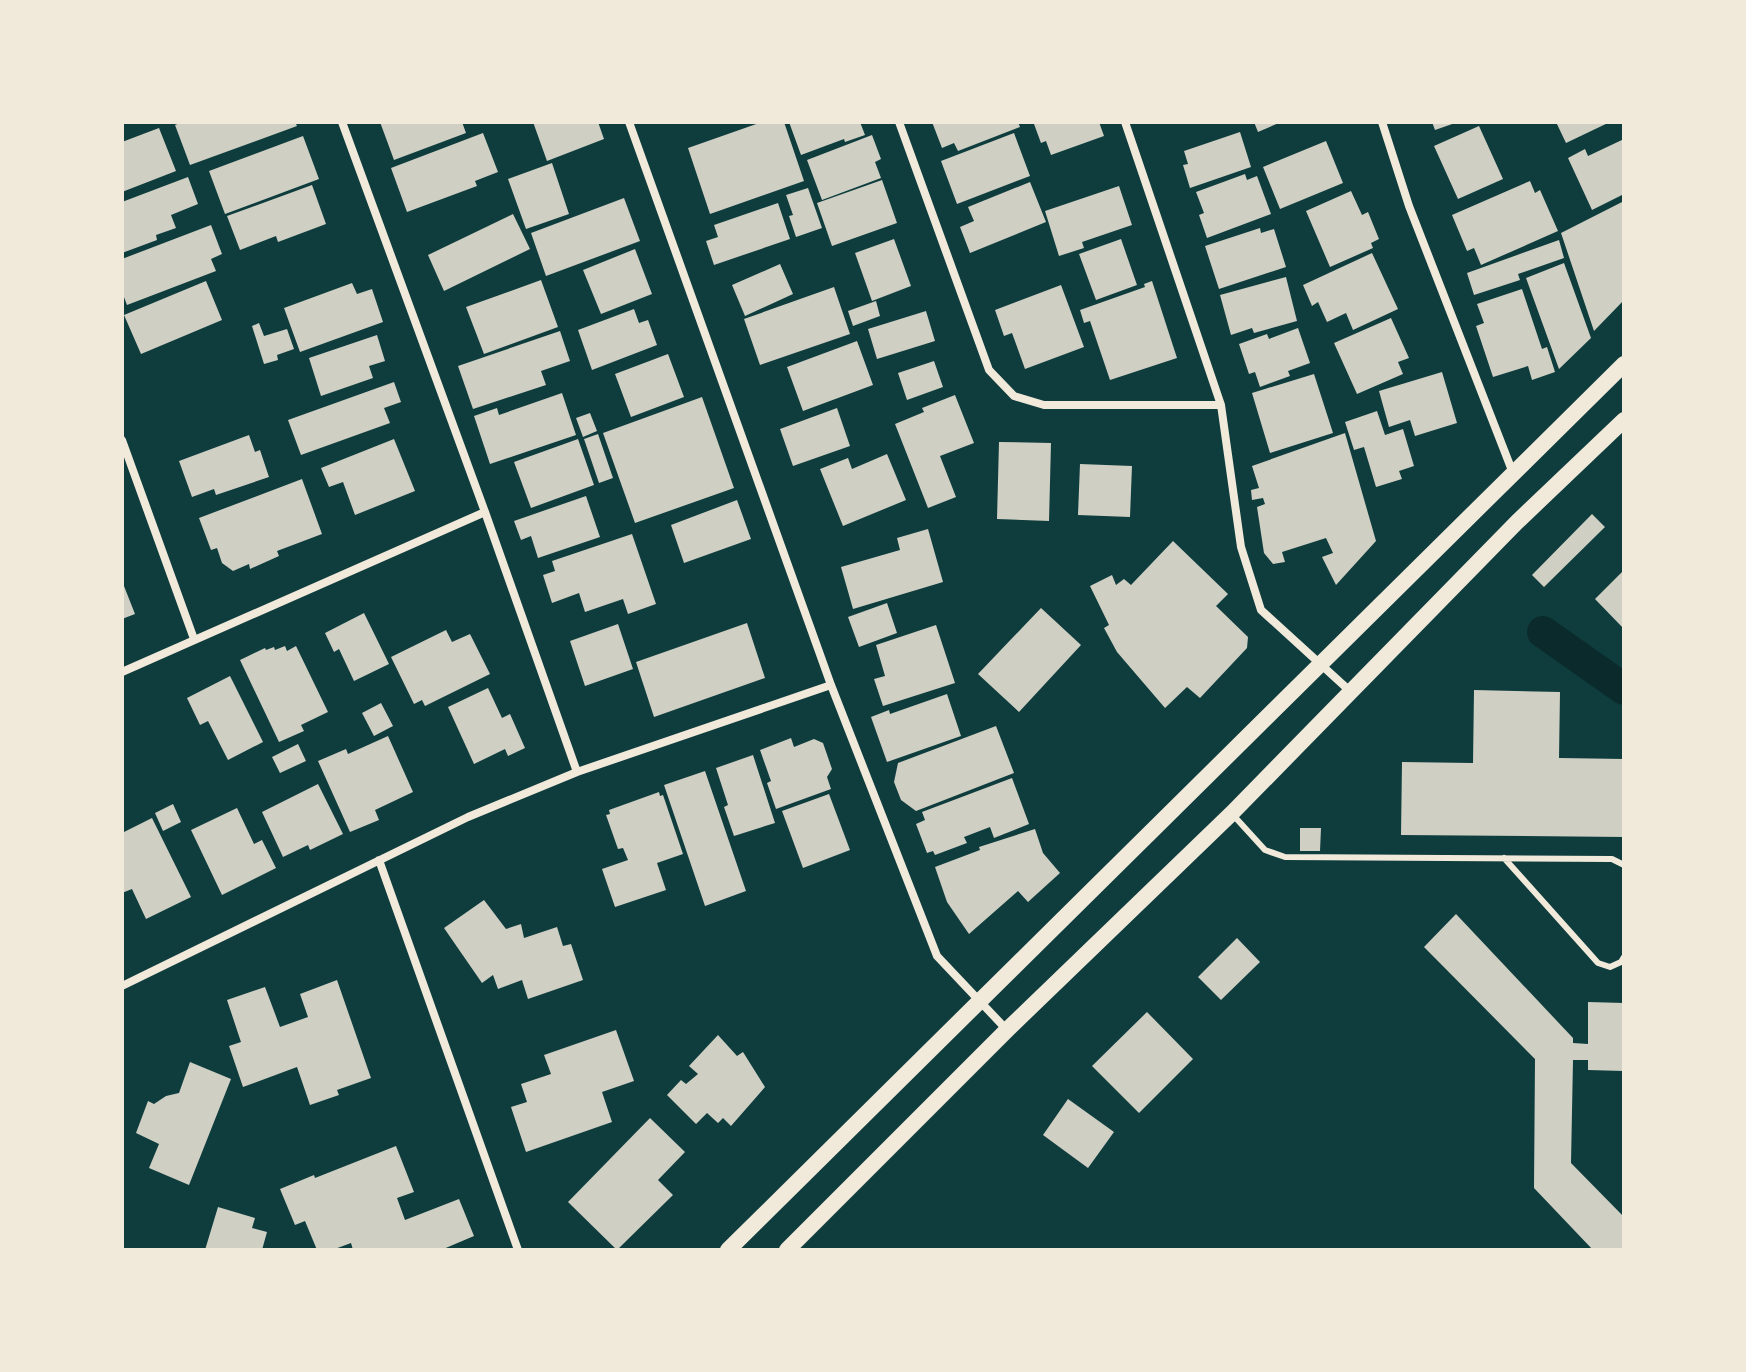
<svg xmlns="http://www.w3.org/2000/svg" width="1746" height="1372" font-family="Commissioner,sans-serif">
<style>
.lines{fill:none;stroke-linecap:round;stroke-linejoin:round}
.canal{stroke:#0a2a2b;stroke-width:32}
.building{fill:#cfcfc3}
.service{stroke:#f1e9da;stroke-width:6}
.minor{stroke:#f1e9da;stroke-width:8}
.secondary{stroke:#f1e9da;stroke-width:16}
</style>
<rect width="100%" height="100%" fill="#0f3d3e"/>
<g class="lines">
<path class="canal" d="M1543,632L1624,689"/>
</g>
<path class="building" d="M182,122H295L297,126L190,165L175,125Z
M380,122H462L466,133L394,160Z
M533,122H598L604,139L547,161Z
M762,122H784L804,181L710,214L688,148Z
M789,122H860L865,135L845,142L844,139L801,155Z
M932,122H1018L1020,127L958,151L954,143L942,148Z
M1041,122H1099L1104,136L1051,155L1046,141L1041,143L1034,124Z
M1254,122H1281L1258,132Z
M1432,122H1458L1435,130Z
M1556,122H1610L1566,143Z
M1479,126L1503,179L1458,199L1434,146Z
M159,128L176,171L122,192V142Z
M1240,132L1251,167L1190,188L1183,165L1188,164L1184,151Z
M483,133L498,172L475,181L477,186L407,212L391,168Z
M1014,133L1030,176L957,204L941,161Z
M872,135L881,159L875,162L881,178L822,200L807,160Z
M303,136L319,179L225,214L209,171Z
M1624,139V194L1592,210L1568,158L1585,149L1588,156Z
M1326,141L1343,183L1280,209L1263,167Z
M552,163L569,214L526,229L508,179Z
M1245,174L1247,180L1257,176L1271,214L1207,238L1199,215L1204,213L1196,192Z
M188,177L198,204L171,215L176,228L156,235L157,240L122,253V202Z
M882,180L897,223L832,246L817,203Z
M1530,181L1535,193L1540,190L1558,231L1481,265L1474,248L1467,251L1452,215Z
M1030,182L1046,222L970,253L960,227L974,221L968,207Z
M312,185L326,224L278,242L276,236L240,250L227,216Z
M1119,186L1132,225L1082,242L1084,248L1059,256L1045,211Z
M808,188L822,228L796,237L789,216L793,215L786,195Z
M1351,191L1362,215L1368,212L1379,239L1371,243L1373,248L1330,267L1306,211Z
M624,198L640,241L546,276L531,233Z
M1624,201V300L1594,331L1561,233Z
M778,203L790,239L714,265L706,241L718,237L714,225Z
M513,214L530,249L444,291L428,255Z
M211,225L222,254L211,259L216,271L127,305L122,292V259Z
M1260,228L1261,233L1274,229L1286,267L1219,289L1205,246Z
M894,239L911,286L872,301L855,253Z
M1121,239L1137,285L1096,300L1079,254Z
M1559,240L1564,258L1518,274L1520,280L1474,295L1467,273Z
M635,249L652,294L601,314L583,270Z
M1372,253L1398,309L1353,330L1346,313L1327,322L1318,302L1312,306L1303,285Z
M1564,263L1591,338L1559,369L1526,278Z
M780,264L793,294L745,316L732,285Z
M1286,277L1297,321L1254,333L1252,328L1231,335L1220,295Z
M541,280L558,327L484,354L466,307Z
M206,281L222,320L141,354L124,315Z
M1152,281L1177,358L1110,380L1090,321L1084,323L1080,310L1145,287L1144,284Z
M352,283L357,294L372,289L383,322L300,352L284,308Z
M1061,285L1084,347L1025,369L1012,333L1004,336L995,310Z
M834,287L850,334L760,365L744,319Z
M1522,289L1542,349L1547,347L1555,372L1532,380L1528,366L1493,377L1476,326L1484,323L1477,304Z
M876,301L880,316L853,326L848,311Z
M634,309L639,323L648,320L657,345L592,370L578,330Z
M926,311L935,341L877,359L868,329Z
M1391,318L1409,358L1398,362L1403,374L1357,394L1334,343Z
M259,323L264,336L287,329L294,349L277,355L278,360L264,364L252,326Z
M1298,328L1310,363L1288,371L1290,376L1260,387L1255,372L1249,374L1239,344L1267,334L1269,339Z
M560,331L570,361L541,371L546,385L473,409L458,366Z
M377,335L385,361L369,366L373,378L321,396L309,358Z
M857,341L873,385L803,411L787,367Z
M668,354L684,397L631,417L615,374Z
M934,361L943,387L907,400L898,373Z
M1442,372L1457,423L1415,436L1410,420L1389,427L1379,391Z
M1314,374L1333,433L1270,453L1252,393Z
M394,382L401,402L384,408L390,423L301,455L288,420Z
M562,393L576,435L490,464L474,416L497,408L499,415Z
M955,395L974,443L940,456L956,497L928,508L895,424L924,412L922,408Z
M702,397L734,488L635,523L603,433Z
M837,408L850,446L793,466L780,429Z
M1377,411L1385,435L1403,429L1414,466L1399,471L1402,479L1376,487L1364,447L1354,450L1345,422Z
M590,413L597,431L583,437L576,418Z
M1345,433L1376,541L1336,585L1322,557L1333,553L1326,538L1282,552L1285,562L1273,564L1264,553L1257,507L1265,504L1263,498L1252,500L1251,490L1259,488L1252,466Z
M598,434L613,478L599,483L584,439Z
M249,435L255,452L260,450L269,477L216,495L214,489L192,497L179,461Z
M394,439L415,491L355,515L343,482L329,487L321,468Z
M578,439L594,485L531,508L514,462Z
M999,442L1051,443L1049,521L997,519Z
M887,454L906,500L843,526L820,469L848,458L852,469Z
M1080,464L1132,466L1130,517L1078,515Z
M302,479L322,534L277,551L279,556L250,569L249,564L233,571L222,563L217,548L211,550L199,518Z
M586,496L600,537L538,558L531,536L521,540L514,521Z
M737,500L751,539L684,563L671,525Z
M1592,514L1605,527L1544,587L1532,575Z
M928,529L943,582L853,609L841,567L900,550L897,538Z
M632,534L656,604L628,614L623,599L585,612L579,593L552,603L543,575L555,571L552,561Z
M1173,541L1228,594L1216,606L1248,637L1247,648L1200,698L1187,687L1165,708L1117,652L1104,628L1109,625L1090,586L1112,575L1116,585L1124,579L1131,585Z
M1624,570V629L1595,599Z
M122,581L135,614L122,619Z
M887,603L897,633L859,647L848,617Z
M1041,608L1081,645L1019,712L978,674Z
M364,613L389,664L354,681L339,649L334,652L325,633Z
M747,623L765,678L654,717L636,662Z
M618,624L633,669L585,686L570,641Z
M936,625L955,683L883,706L874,679L885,676L876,645Z
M446,630L452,642L470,634L490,674L425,706L422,700L414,704L391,657Z
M285,646L287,651L296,646L328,712L301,725L304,731L279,742L240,660L265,648L266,650L274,647L275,650Z
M230,676L263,742L228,760L208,721L200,725L187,698Z
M488,688L502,718L510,714L525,748L508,756L505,749L474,764L448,707Z
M1474,690L1560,692L1559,758L1624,759V837L1401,835L1402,762L1473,763Z
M947,694L961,736L887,762L871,717L889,710L890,714Z
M381,703L393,726L374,736L362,713Z
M996,726L1014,773L916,811L901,800L894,782L898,763Z
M388,736L413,792L375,810L379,820L350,832L318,761L346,749L348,754Z
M791,738L794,747L814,739L823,743L832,769L827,777L831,789L776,809L767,783L771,781L760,750Z
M298,744L306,761L280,773L272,757Z
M753,755L775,823L734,836L724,807L728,805L716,768Z
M705,771L746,891L705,906L664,785Z
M1012,778L1029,824L994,838L990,827L964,837L967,843L935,855L933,851L927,853L916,824L925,820L922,812Z
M318,784L343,834L310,850L308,845L283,857L262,812Z
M659,792L660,796L663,795L683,854L657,863L666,890L615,907L602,869L628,860L623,848L618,849L606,815L610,814L609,810Z
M829,794L850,850L803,868L782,811Z
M173,804L181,822L163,831L155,813Z
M237,808L254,844L262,840L276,868L222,895L191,830Z
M152,818L191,897L146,919L132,889L122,893V833Z
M1300,828H1321L1320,851H1300Z
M1035,829L1043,853L1060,873L1028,902L1018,891L969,934L947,902L935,867L980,850L979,847Z
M484,900L506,929L521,924L524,938L557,927L563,946L571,944L583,980L528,999L522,980L498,989L493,975L482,983L444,928Z
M1456,914L1573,1038V1043L1588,1044V1002L1624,1003V1071L1588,1070V1060H1573L1571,1163L1624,1217V1250H1593L1534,1188L1535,1059L1424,947Z
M1237,938L1260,962L1221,1000L1198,977Z
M337,980L371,1078L337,1090L339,1095L310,1105L297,1067L243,1087L229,1046L241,1042L227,1000L265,987L280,1027L308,1017L300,994Z
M1147,1012L1193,1059L1139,1113L1092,1066Z
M616,1030L634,1081L602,1092L612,1122L526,1152L511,1107L527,1102L521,1084L551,1074L544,1055Z
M718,1035L737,1056L743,1052L765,1087L731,1126L723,1118L718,1123L707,1113L696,1124L667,1095L681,1080L686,1084L698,1074L689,1066Z
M190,1062L231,1079L189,1185L149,1168L159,1144L136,1133L148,1101L154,1104L166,1096L179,1093Z
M1068,1099L1114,1132L1088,1168L1043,1135Z
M650,1118L685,1152L658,1180L673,1195L617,1250L568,1202Z
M396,1146L414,1192L397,1198L405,1220L459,1199L474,1236L441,1250H353L351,1243L332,1250H317L305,1221L295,1225L280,1189L314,1175L315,1178Z
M218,1207L255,1218L252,1228L267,1232L262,1250H205Z"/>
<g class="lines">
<path class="service" d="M1234,816L1265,850L1285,857L1612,859L1624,865
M1504,858L1598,963L1610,967L1621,962L1624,957"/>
<path class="minor" d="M342,122L485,512L577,772
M629,122L831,685L937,956L1007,1030
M899,122L989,370L1014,396L1044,405H1221
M1125,122L1221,405L1241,547L1261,610L1351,692
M1382,122L1409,206L1513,473
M122,440L194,639
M122,672L485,512
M379,860L518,1250
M122,986L468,817L577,772L831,685"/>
<path class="secondary" d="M728,1250L1624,364
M787,1250L1007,1030L1232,813L1517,522L1624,420"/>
</g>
<rect width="1746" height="1372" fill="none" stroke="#f1e9da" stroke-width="248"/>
</svg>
